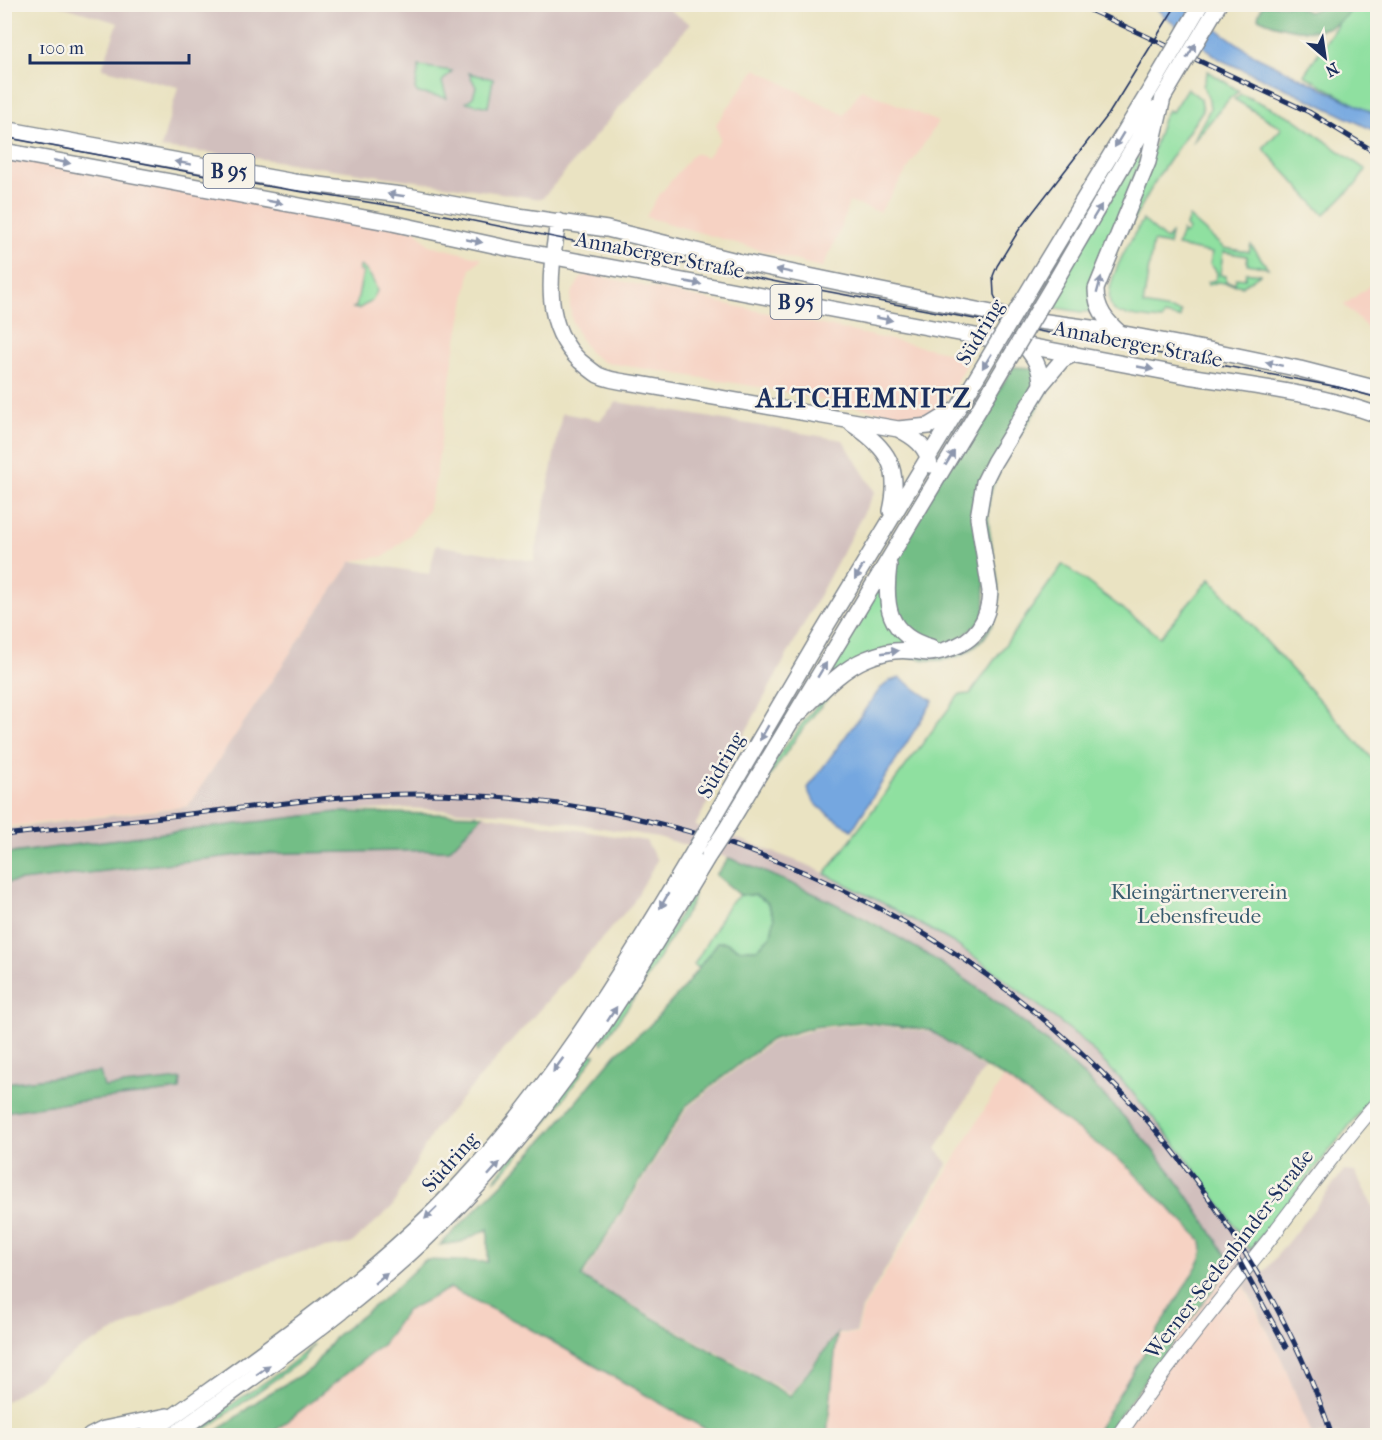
<svg xmlns="http://www.w3.org/2000/svg" width="1382" height="1440" font-family="'IM FELL French Canon',serif">
<style>
.built{fill:#f6d2c3}
.industrial{fill:#d1bfbd}
.green{fill:#8fe0a0;stroke:#55887f;stroke-width:1.5}
.forest{fill:#73be86;stroke:#477672;stroke-width:1.5}
.water{fill:#74a7e0;stroke:#486b9f;stroke-width:1.5}
.lines{fill:none;stroke-linecap:round;stroke-linejoin:round}
.secondary-casing{stroke:#828990;stroke-width:16}
.primary-casing{stroke:#828990;stroke-width:18}
.secondary{stroke:#fff;stroke-width:14}
.primary{stroke:#fff;stroke-width:15}
.tram{stroke:#1b2f5e;stroke-width:1.5}
.rail-casing{stroke:#1b2f5e;stroke-width:5}
.rail{stroke:#f7f3e8;stroke-width:3;stroke-dasharray:9;stroke-linecap:butt}
.primary-bridge-casing{stroke:#828990;stroke-width:18;stroke-linecap:butt}
.primary-bridge{stroke:#fff;stroke-width:15}
.oneway{fill:#8d97ae}
.labels{text-anchor:middle;dominant-baseline:central;stroke-width:5;stroke-linejoin:round;paint-order:stroke}
.shield{fill:#f7f3e8;stroke:#5d6a87;stroke-width:1.5}
.shield-label{font-size:20px;font-weight:bold;fill:#1b2f5e}
.street-label{font-size:21px;fill:#1b2f5e;stroke:#f7f3e8}
.park-label{font-size:21px;fill:#385b6e;stroke:#f7f3e8}
.district-label{font-size:27px;font-weight:bold;letter-spacing:1.5px;fill:#1b2f5e;stroke:#f7f3e8}
</style>
<rect width="100%" height="100%" fill="#f7f3e8"/>
<filter id="ink" filterUnits="userSpaceOnUse"><feTurbulence type="fractalNoise" baseFrequency=".0167" numOctaves="2"/><feDisplacementMap in="SourceGraphic" scale="12" xChannelSelector="R" yChannelSelector="G"/><feConvolveMatrix kernelMatrix="1 2 1 2 8 2 1 2 1" color-interpolation-filters="sRGB"/></filter>
<filter id="wash" filterUnits="userSpaceOnUse"><feTurbulence type="fractalNoise" baseFrequency=".008" numOctaves="4" result="noise"/><feDisplacementMap in="SourceGraphic" scale="24" xChannelSelector="R" yChannelSelector="G"/><feGaussianBlur stdDeviation="1.35" result="paint"/><feColorMatrix in="noise" values="0 0 0 0 0 0 0 0 0 0 0 0 0 0 0 0 0 1.4 0 .05"/><feComposite in="paint" operator="in"/></filter>
<g filter="url(#wash)">
<rect width="100%" height="100%" fill="#eae3c2"/>
<path class="built" d="M756,69L844,115L861,89L938,122L880,212L849,202L840,231L822,268L646,217L656,199L694,153L707,157L720,139L716,124Z
M4,151L416,230L429,245L482,258L471,268L453,360L435,482L428,511L410,535L385,556L352,561L188,806L5,827Z
M589,274L969,357L952,392L936,411L926,417L915,419L759,387L603,362L589,352L580,338L572,321L570,305L571,294L581,278Z
M1377,280V338L1344,305Z
M1004,1077L1125,1164L1201,1240L1203,1246V1254L1094,1435L827,1436L837,1334H857L863,1310Z
M1232,1264L1282,1360L1312,1435L1105,1436Z
M450,1288L525,1326L716,1435L270,1436L383,1344L406,1311Z"/>
<path class="industrial" d="M661,4L690,24L542,199L241,156L161,148L178,87L102,68L118,23L58,5Z
M617,402L843,440L875,492L695,826L736,838L810,866L881,901L952,942L982,962L1078,1036L1127,1086L1184,1155L1227,1214L1264,1272L1344,1171L1355,1172L1377,1215V1435H1312L1282,1360L1250,1296L1232,1264L1190,1200L1168,1169L1116,1108L1061,1054L1002,1005L954,972L869,919L764,871L729,858L658,837L515,814L406,808L338,812L164,833L5,854L4,829L192,806H188L352,561L429,574L436,545L534,561L562,413L600,420Z
M483,815L646,841L657,860L633,903L434,1130L392,1207L351,1244L305,1251L214,1281L82,1348L5,1402L4,883L248,854L449,850Z
M863,1024L932,1032L984,1069L936,1149L948,1163L862,1309L856,1333H837L790,1393L583,1277L688,1107L771,1042L816,1029Z"/>
<path class="green" d="M1350,5H1377V117L1304,75Z
M419,66L452,71L442,82L447,98L418,93L415,89Z
M1208,71L1239,91L1230,98L1192,143L1210,109L1209,100L1203,86Z
M469,73L493,79L488,107L466,102L473,97L476,87Z
M1187,88L1201,99L1203,110L1159,175L1127,232L1163,119L1168,110L1172,112Z
M1241,94L1293,118L1366,170L1357,183L1324,215L1263,148L1282,128L1234,99Z
M1137,157L1140,159L1139,164L1092,285L1096,311L1081,312L1051,307L1065,281L1063,279L1135,158Z
M1189,217L1224,248L1249,252L1251,245L1268,268L1247,264V256L1223,252L1220,275L1226,276V282L1235,283L1236,278L1245,279L1246,272L1260,274L1243,286L1218,282L1208,285V282L1215,280C1220,272 1214,269 1210,264L1212,253L1177,246L1182,231L1185,234L1189,229L1186,226Z
M1143,220L1166,240L1171,234L1169,245L1153,242L1143,305L1181,312L1180,318L1164,315L1162,320C1151,318 1123,317 1115,311C1095,295 1133,236 1143,220Z
M360,266C368,270 375,282 377,291L372,301L358,309L352,308L356,307L363,272L359,271Z
M1056,372L1059,378L1054,382C1037,411 993,470 989,501C983,546 1016,598 984,638C970,655 949,662 927,660C920,659 913,657 905,657C892,657 877,660 866,666C827,686 783,757 758,794L751,797C776,760 822,687 861,666C874,659 890,655 905,655C914,655 923,657 932,658C951,659 972,651 984,635C1013,596 982,545 984,502C987,471 1013,440 1029,414C1038,400 1046,384 1056,372Z
M890,559L918,643L879,654L792,720Z
M1063,564L1160,637L1210,579L1377,764V1091L1250,1250L1227,1214L1184,1155L1127,1086L1078,1036L982,962L952,942L881,902L825,874L959,695L970,694Z
M694,892L692,903L638,992L602,1044L600,1041Z
M740,895H755L767,902L774,918L771,936L757,949H739L725,942H718L699,968L694,965L729,904Z
M591,1054L595,1055L546,1123L498,1178L494,1180Z
M313,1344L302,1360L197,1435C229,1398 280,1380 313,1344Z"/>
<path class="forest" d="M1263,5H1294L1308,12L1331,5H1357C1349,12 1342,22 1332,26C1310,36 1279,28 1258,18L1259,13Z
M1013,367L1035,368L1041,375L984,482L985,618L946,650L898,628L890,559L993,386L1000,389Z
M338,812L483,815L449,850L248,854L5,883V854L164,833Z
M729,858C903,923 1053,1022 1169,1170C1192,1200 1212,1233 1232,1264L1105,1435H1094L1190,1278C1197,1265 1207,1254 1201,1240L1125,1164L1004,1077L986,1068L930,1030L861,1022L813,1027L770,1040L686,1106L581,1277L790,1396L837,1334L827,1435H716L525,1326L450,1288L406,1311L383,1344L270,1435H212L263,1397L311,1369L337,1335L388,1295L425,1260L488,1262V1229L461,1242L440,1245L503,1183L555,1127L616,1054L649,1026L682,990L718,942H725L739,949H757L771,936L774,918L767,902L755,895H740L716,875Z
M100,1072L104,1087L181,1079L180,1090C121,1098 63,1101 5,1112V1083Z"/>
<path class="water" d="M1153,5H1182L1254,55L1377,115V132L1296,93L1221,60L1163,15Z
M900,678L933,701L852,830C837,819 810,807 808,788L880,689L890,681Z"/>
</g>
<g filter="url(#ink)">
<g class="lines">
<defs>
<path id="secondary" d="M1118,1436C1163,1370 1214,1308 1264,1246C1302,1198 1337,1147 1378,1102"/>
<path id="primary" d="M4,129L294,182L402,195L518,216L607,229L741,262L862,287L1017,318L1098,329L1209,350L1300,369L1378,389
M4,151L392,223L507,248L1188,376C1251,386 1317,393 1378,415
M558,221C551,270 540,323 580,361C586,366 592,371 598,375C610,381 626,382 639,384L898,429L929,426L957,409
M1038,275L1150,90
M1056,280L1156,108
M1121,334C1106,321 1096,309 1096,289L1148,162L1163,98
M1023,344C1034,357 1041,367 1041,385
M852,424C888,448 901,467 891,511
M898,429C914,437 927,446 930,465
M889,565C884,605 887,635 931,647
M792,720C815,699 837,671 866,659C880,653 897,649 911,651C917,651 924,653 930,653C936,653 942,651 948,649C976,641 989,620 990,591L978,518L984,482L994,462L1041,385L1062,360L1074,354
M709,826L822,633L974,382
M725,831L993,386
M90,1436L104,1429L167,1416
M146,1436C245,1364 348,1296 435,1210C541,1105 618,979 694,851
M172,1436C270,1365 372,1296 456,1209C560,1102 633,982 709,855"/>
</defs>
<use href="#secondary" class="secondary-casing"/>
<use href="#primary" class="primary-casing"/>
<use href="#secondary" class="secondary"/>
<use href="#primary" class="primary"/>
<path class="tram" d="M4,137L253,184L424,211L777,282L1338,387L1378,398
M1017,326L1000,308L994,295L993,276L997,266L1019,230L1108,115L1177,4"/>
<defs>
<path id="rail" d="M1077,4L1309,112L1378,154
M4,835L330,798C701,765 1057,940 1250,1261C1283,1316 1312,1375 1332,1436
M1236,1255L1286,1347"/>
</defs>
<use href="#rail" class="rail-casing"/>
<use href="#rail" class="rail"/>
<defs>
<path id="primary-bridge" d="M1150,90L1201,4
M1163,98L1219,4
M974,382L1038,275
M993,386L1056,280
M694,851L709,826
M709,855L725,831"/>
</defs>
<use href="#primary-bridge" class="primary-bridge-casing"/>
<use href="#primary-bridge" class="primary-bridge"/>
</g>
<defs><path id="oneway-solid" d="M-6-.8H1V-3.2L6.5 0L1 3.2V.8H-6Z" transform="scale(1.5)"/></defs>
<g class="oneway">
<use href="#oneway-solid" transform="translate(1191 51) rotate(-59)"/>
<use href="#oneway-solid" transform="translate(1119 140) rotate(121)"/>
<use href="#oneway-solid" transform="translate(62 162) rotate(11)"/>
<use href="#oneway-solid" transform="translate(183 163) rotate(-170)"/>
<use href="#oneway-solid" transform="translate(396 195) rotate(-172)"/>
<use href="#oneway-solid" transform="translate(274 202) rotate(10)"/>
<use href="#oneway-solid" transform="translate(1097 212) rotate(-59)"/>
<use href="#oneway-solid" transform="translate(474 241) rotate(11)"/>
<use href="#oneway-solid" transform="translate(784 271) rotate(-168)"/>
<use href="#oneway-solid" transform="translate(693 283) rotate(11)"/>
<use href="#oneway-solid" transform="translate(1099 285) rotate(-75)"/>
<use href="#oneway-solid" transform="translate(884 319) rotate(11)"/>
<use href="#oneway-solid" transform="translate(987 361) rotate(122)"/>
<use href="#oneway-solid" transform="translate(1274 364) rotate(-168)"/>
<use href="#oneway-solid" transform="translate(1145 368) rotate(11)"/>
<use href="#oneway-solid" transform="translate(950 458) rotate(-59)"/>
<use href="#oneway-solid" transform="translate(859 572) rotate(121)"/>
<use href="#oneway-solid" transform="translate(890 652) rotate(-8)"/>
<use href="#oneway-solid" transform="translate(822 670) rotate(-59)"/>
<use href="#oneway-solid" transform="translate(764 733) rotate(120)"/>
<use href="#oneway-solid" transform="translate(664 901) rotate(120)"/>
<use href="#oneway-solid" transform="translate(612 1014) rotate(-57)"/>
<use href="#oneway-solid" transform="translate(558 1065) rotate(126)"/>
<use href="#oneway-solid" transform="translate(494 1169) rotate(-48)"/>
<use href="#oneway-solid" transform="translate(431 1213) rotate(136)"/>
<use href="#oneway-solid" transform="translate(381 1278) rotate(-40)"/>
<use href="#oneway-solid" transform="translate(263 1370) rotate(-36)"/>
</g>
</g>
<g class="labels">
<g class="shield">
<rect x="203.5" y="154" width="51" height="34" rx="4.5"/>
<rect x="770.5" y="285" width="51" height="34" rx="4.5"/>
</g>
<g class="shield-label">
<text x="229" y="171">B 95</text>
<text x="796" y="302">B 95</text>
</g>
<g class="street-label">
<text transform="translate(660 255) rotate(11)">Annaberger Straße</text>
<text transform="translate(980 332) rotate(-59)">Südring</text>
<text transform="translate(1138 344) rotate(11)">Annaberger Straße</text>
<text transform="translate(721 765) rotate(-60)">Südring</text>
<text transform="translate(450 1162) rotate(-48)">Südring</text>
<text transform="translate(1229 1254) rotate(-52)">Werner-Seelenbinder-Straße</text>
</g>
<g class="park-label">
<text x="1199" y="892">Kleingärtnerverein<tspan x="1199" dy="24">Lebensfreude</tspan></text>
</g>
<g class="district-label">
<text x="864" y="398">ALTCHEMNITZ</text>
</g>
</g>
<rect width="1382" height="1440" fill="none" stroke="#f7f3e8" stroke-width="24"/>
<g transform="translate(1325 57) rotate(151)" stroke="#f7f3e8" stroke-width="4.5" paint-order="stroke">
<path d="M0-4.5L10 22L0 15L-10 22Z" fill="#1b2f5e"/>
<text y="-9" font-size="16" font-weight="bold" text-anchor="middle" fill="#1b2f5e">N</text>
</g>
<path d="M30 54v9h159v-9" fill="none" stroke="#1b2f5e" stroke-width="3"/>
<text x="39" y="54" font-size="18" fill="#1b2f5e" stroke="#f7f3e8" stroke-width="4.5" paint-order="stroke">100 m</text>
</svg>
